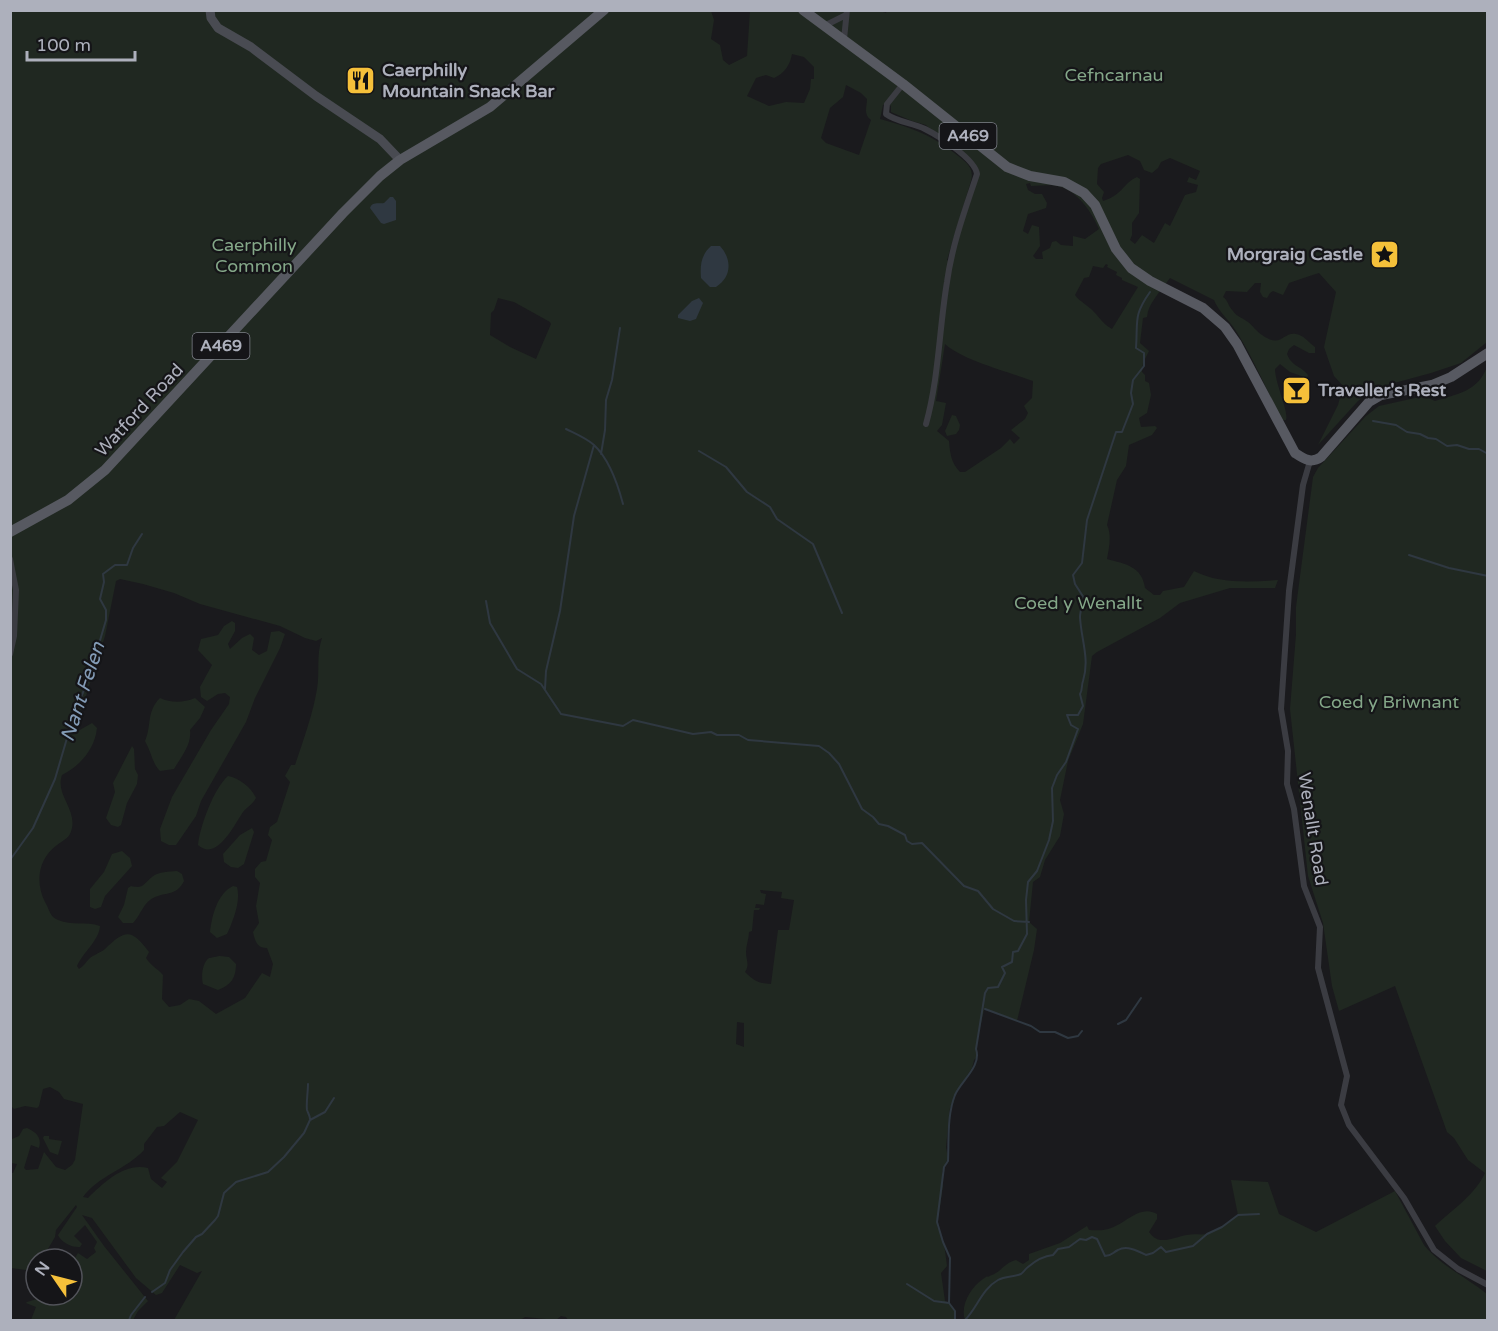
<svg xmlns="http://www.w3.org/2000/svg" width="1498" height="1331" font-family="'Varela Round',sans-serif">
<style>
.green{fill:#202821;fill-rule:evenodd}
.water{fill:#2f3841}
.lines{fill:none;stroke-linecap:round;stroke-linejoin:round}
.stream{stroke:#2f3841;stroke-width:2}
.minor{stroke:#3b3c42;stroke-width:6}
.secondary{stroke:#494b52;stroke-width:9}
.primary{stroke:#575961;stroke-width:10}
.labels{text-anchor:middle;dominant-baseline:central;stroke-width:4.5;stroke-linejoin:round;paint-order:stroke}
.shield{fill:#151518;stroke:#7f828b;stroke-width:1.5}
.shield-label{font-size:16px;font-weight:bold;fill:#adb0bc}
.poi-label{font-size:18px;font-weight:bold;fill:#adb0bc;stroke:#151518;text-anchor:start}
.park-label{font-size:18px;fill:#84a788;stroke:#151518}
.street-label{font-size:18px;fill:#adb0bc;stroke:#151518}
.water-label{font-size:20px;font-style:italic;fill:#849cb7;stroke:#151518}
</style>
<rect width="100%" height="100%" fill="#1a1a1d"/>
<path class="green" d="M877,10L886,13L887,10L1487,11V342L1461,363L1431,373L1376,388L1358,401L1318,445L1338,405L1343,386L1334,376L1324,347L1336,292L1319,273C1308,276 1299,280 1289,283L1283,295L1273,291L1270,293L1267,298L1263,297L1260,292L1261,283H1255L1247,292L1226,291L1223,297C1228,300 1228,306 1233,311C1237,317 1243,318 1248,322C1253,326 1257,332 1262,335C1282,349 1282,332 1296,334C1304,335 1309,343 1315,347V353H1309L1294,345L1289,349L1287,354C1292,367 1300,365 1308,375L1307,378L1290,372L1280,364L1275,369C1275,383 1289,412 1286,420H1282L1279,416C1266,387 1253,358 1236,331C1230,321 1218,311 1214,300L1170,278C1161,291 1148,303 1147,317L1143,318L1140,343L1149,351L1143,363L1142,372L1145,375V381L1149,383L1151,395L1147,413L1139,418L1141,427L1155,426L1157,428L1152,435L1129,445L1126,466L1117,480L1107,525C1112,535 1109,548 1107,559C1125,564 1142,566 1145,588L1154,595H1160L1163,591L1184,587L1194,571C1219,584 1250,582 1278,580L1275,588H1230L1180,603L1160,618L1097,652L1092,656L1083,724L1068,761L1060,800L1064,814L1060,836L1045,860L1040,877L1033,882L1029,922L1037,929L1034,950L1017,1021L984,1009C982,1023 974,1045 977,1057L974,1060L972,1068L955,1095L954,1102L950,1108L946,1147L948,1158L942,1172L943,1186L937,1226L944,1243L947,1266L941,1273L945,1301C954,1304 955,1312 955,1320H568L566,1317L561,1316L556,1320L525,1317L520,1320H174L202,1271L197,1273L180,1265L162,1293L156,1295L136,1278L92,1218L82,1215L104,1246L148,1301L138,1311L133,1320H31L36,1307L26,1303L27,1302L37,1299L40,1295H72V1263L78,1253L87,1259L96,1252L94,1248L97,1242L85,1225L74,1236L82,1244L80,1247C72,1248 61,1242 58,1235L77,1207L76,1205L56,1230L55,1237L42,1259H36V1267L26,1270L11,1268V1173H13L17,1164L11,1163L12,1139L19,1136L23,1129L27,1128C36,1132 42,1137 39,1148L31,1145L24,1168L26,1170L38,1169L44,1152L56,1167L65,1170L72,1165L75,1160L83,1104L64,1099L59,1092L50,1087L43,1089L39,1106L37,1108L25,1106L14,1109L11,1106L10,11H711L714,20L711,39L720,45L723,60L729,65L747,56L750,11ZM792,54L804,57L814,67V79H811L810,89L804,103L786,102L769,106L747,96L756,78L766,75L774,78C785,73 790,65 792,54ZM846,85L861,93L867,99C867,107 863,114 871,120L859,155L826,143L821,138L830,108L843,97ZM887,104L891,106V112L912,121L926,125L934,134L976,169L950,262L947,260L971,181C975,166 964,161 953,152C930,134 909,127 880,119L883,105ZM1128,155L1140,161L1144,170L1152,173L1158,168L1161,162L1170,158L1200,171L1196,180L1189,177L1187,182L1198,185L1196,192L1185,195L1170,226L1165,223L1154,243L1142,235L1135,244L1130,240L1132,235V223L1139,213L1140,179L1137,177C1123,183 1123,195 1103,201L1102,198L1104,192L1097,184L1098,168L1101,164ZM1030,183L1031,186C1038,186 1044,185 1051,185C1074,186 1091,210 1099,229L1085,239L1073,236V246L1061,245L1056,241L1052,242L1050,248L1042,252L1043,259H1036L1033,256L1040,246L1039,227L1032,225L1028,234L1023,231L1028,214L1046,208L1047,203L1042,194H1035L1028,190L1026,184ZM1106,264L1108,265L1107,267L1117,272L1116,275L1122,278V280L1138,287L1112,329C1103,324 1101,319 1094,312C1088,305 1080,302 1075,295L1084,278L1089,277L1093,266L1103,268ZM498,298L514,302L550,322L551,324L536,359L510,347L490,335L491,313L494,310ZM945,344C962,360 1009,372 1033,381L1032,398L1024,406L1028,413L1025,419L1011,430L1020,438L1014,444L1010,439L1001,448L965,472H960C951,463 950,453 949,441L937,431L942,425L946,403L936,401ZM120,579L143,584L174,593L200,604L280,626L305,638L316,641L322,638C316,655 320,672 317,689C313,714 303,741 295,765H291L285,776L290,782L277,822L270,827L268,835L272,840L266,861L261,862L255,869V877L260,883L256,906L259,923L253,932C255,941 257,948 267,948L273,964L270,977L262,973L245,998L216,1014L199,1001L189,999L180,1005L169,1007L162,999L163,975C157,968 151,966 146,958L149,952C131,928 125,930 105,949C100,953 93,955 89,959C85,963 84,966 79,969L77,966C83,952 99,941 100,926C86,921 72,926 58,920C49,916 50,910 45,902C35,882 38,859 57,845C65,839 70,838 72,828C76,808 55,794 62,775C80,766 95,749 97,728L92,723L78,731V721L105,636L116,581ZM760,890L782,892L781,898L794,900L789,930H778L771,984C758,983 754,981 745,972C750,965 746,960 746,952C746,945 749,939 749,932L752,931L754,910H759L760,908H755L756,904L764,905L766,894L761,893ZM737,1022L744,1023V1047L736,1044ZM180,1112L198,1120L177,1162L161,1178L167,1182L162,1188L151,1179L148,1168C125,1162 103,1183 88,1198L83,1197C98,1176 127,1169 144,1150V1144L157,1127L164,1126Z
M1487,367V1271L1461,1258L1445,1241L1435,1226C1452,1210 1475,1195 1485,1173L1468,1160L1454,1138L1447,1132L1395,986L1339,1011L1332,986L1323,923L1308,876L1290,709L1296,634V607L1313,477L1318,468L1366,416L1379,406L1424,396L1435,401C1458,394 1478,391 1487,367Z
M952,415L956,416L960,425L959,430L956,434L947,436L945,431Z
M232,621L235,623V631L228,644L230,649L242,638L250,634L254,638L252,650L259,655L267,651L271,632L279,631L285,634L280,648L255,698L246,722L201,801L196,816L176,845H169L161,841L160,829L172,797L211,730L229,704L230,697L225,693L218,694L207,701L201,697L200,687L212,665L198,650L201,639L218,635L224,626Z
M160,698C171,703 183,703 195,698L205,707L200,718L190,730C192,744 181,757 174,769L160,771C152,763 151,751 145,741C152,725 146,712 160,698Z
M132,746L134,749L135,769L138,775L137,784L127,803L121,825L118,827L111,825L106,818L115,792L113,783Z
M228,776C239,778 251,787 256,798C252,805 247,807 243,812C234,825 217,862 198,845C200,826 214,788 228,776Z
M252,828L254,832L244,864L238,868L231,867L224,862L223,854L240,835Z
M122,851L130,858L132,866L105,896L101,907L95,909L90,907V889L104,872L112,854Z
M177,871L182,874L184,881C177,895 168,892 155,897C143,902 141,915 133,923H123L118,917L124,905L128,888L131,886C144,889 143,884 152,877C159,871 169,872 177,871Z
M233,886L237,887C241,901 233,921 227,934L217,938L210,932C212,916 217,894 233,886Z
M220,956L229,957L236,964C236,978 231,985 218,990L203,984C201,977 202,963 209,958C210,958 219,956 220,956Z
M44,1136H49V1139L62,1141L58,1155L50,1152L43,1138Z
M1231,1180L1268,1182L1279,1214L1316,1232L1395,1191L1424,1245C1441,1266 1466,1277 1487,1294V1320H965C960,1306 970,1288 983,1279C990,1274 984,1279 992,1275C1001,1272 1004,1263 1016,1260L1023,1264L1029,1260V1254L1060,1243L1087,1226L1089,1230C1095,1230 1102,1231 1108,1229C1125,1225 1139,1204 1157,1214V1219L1149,1232C1159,1247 1173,1237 1187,1235C1195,1233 1203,1236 1210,1233C1221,1228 1229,1221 1238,1215Z"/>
<path class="water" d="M390,197H393L396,201V220L384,224L381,223L370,208C372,201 379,204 384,203Z
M711,246H720C732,259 732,277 716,287H710L701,278C700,265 701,255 711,246Z
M699,298L703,303L696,319L690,321L678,318V315L692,301Z"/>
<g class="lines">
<path class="stream" d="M1373,421L1396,425L1407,432L1420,434L1428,438L1436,439L1447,446L1457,445L1469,449H1479L1488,454
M566,429C576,434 586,438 594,445C610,460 618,485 623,504
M699,451L726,467L747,492L770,507L777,519L813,544L842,613
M601,454L605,430L606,400L612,380L620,328
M1409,555L1449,568L1488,576
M486,601L490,623L517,669L541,684L561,714L618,725L623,726L633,720L693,734L711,732L717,735H739L748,740L819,746L829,753L839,764L862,809L873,817L879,824L888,826L905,835L907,841L912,844L922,843L964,886L978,891L993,909L1014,921L1029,922
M545,689L546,671L560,611L574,516L594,445
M10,860L33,828L55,779L75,711L88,681L106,620V610L100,599L104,582L103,574L115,565H127L133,548L142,534
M985,1009L1031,1026L1040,1032H1055L1068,1038L1078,1036L1082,1031
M1118,1024L1126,1020L1141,998
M308,1084C308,1092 306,1103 307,1110C308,1113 310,1116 310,1119
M907,1284L934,1301L949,1303
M152,1292L165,1283L170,1270L183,1252L196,1237L202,1234L215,1220L218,1216L224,1193L236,1182L268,1172L284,1157L304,1133L310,1120L325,1112L334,1098
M129,1320L131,1315L145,1297
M955,1320V1311L949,1303L950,1258L943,1242L937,1222L944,1167L948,1161C949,1140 947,1115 955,1095C961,1081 982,1066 976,1049L985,993L988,988L998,987L1005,973L1002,967L1012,962L1013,952L1018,951L1027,934L1026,900L1028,882L1037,871L1049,840L1053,821L1052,788L1057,775L1066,762L1078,729L1071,725L1067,715H1078L1083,706L1080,694C1083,689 1081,686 1083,681C1090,659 1081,639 1080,617C1080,611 1083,604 1084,598L1075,584L1073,575L1082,563L1087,520L1116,432H1122L1133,404L1131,393L1133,380L1144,366V353L1136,348C1138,321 1133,316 1150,292
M965,1320C977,1308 982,1289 998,1280C1005,1276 1014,1277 1021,1274C1024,1272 1025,1269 1028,1267C1035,1261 1043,1256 1053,1255L1058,1249L1069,1247L1080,1239L1086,1240L1092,1237L1097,1239L1105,1256C1112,1256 1112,1253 1118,1250C1127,1245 1138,1251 1146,1255L1153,1253L1161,1247L1166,1252L1193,1246L1207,1234L1222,1227L1238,1215L1259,1214"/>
<path class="minor" d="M824,26L846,15
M844,39L847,10
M903,84L887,104L886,114C897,122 913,123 925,129C939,136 975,159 977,174C965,210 952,245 947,282C939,330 939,377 926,424
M1310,461L1303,485L1289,591L1281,709L1288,751L1287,784L1294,809L1304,886L1320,927L1318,968L1347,1076L1341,1105L1349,1125L1404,1198L1434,1250L1458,1269L1488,1285
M10,559L16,590L14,636L10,654"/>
<path class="secondary" d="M210,10L211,18L218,28L251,47L316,96L380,139L400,160"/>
<path class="primary" d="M803,10L903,84L1007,167L1030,176L1064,182L1084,193L1095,205L1116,249L1131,268L1150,281L1203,308L1225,327L1237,344L1295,453C1304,459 1311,464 1321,457L1369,402L1381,395L1432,385L1451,377L1488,353
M10,532L68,500L105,470L343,213L380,176L400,160L490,107L604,10"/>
</g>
<defs>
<symbol id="restaurant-square" viewBox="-11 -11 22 22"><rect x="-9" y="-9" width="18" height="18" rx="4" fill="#f5c03a" stroke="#151518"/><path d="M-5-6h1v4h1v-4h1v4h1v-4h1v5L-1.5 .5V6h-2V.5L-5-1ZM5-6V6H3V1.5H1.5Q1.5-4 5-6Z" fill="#111"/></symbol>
<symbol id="sight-square" viewBox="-11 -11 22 22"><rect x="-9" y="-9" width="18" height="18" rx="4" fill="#f5c03a" stroke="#151518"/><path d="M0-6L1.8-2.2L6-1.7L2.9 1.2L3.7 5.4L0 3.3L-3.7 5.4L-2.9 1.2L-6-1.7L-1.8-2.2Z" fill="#111"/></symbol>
<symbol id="bar-square" viewBox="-11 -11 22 22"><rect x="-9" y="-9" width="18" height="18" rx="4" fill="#f5c03a" stroke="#151518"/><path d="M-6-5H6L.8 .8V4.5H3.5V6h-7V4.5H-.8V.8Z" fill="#111"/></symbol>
</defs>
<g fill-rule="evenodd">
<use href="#restaurant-square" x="344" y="64" width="33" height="33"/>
<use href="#sight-square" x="1368" y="238" width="33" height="33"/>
<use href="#bar-square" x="1280" y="374" width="33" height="33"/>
</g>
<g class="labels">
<g class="shield">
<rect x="939.5" y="123" width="57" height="26" rx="4.5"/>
<rect x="192.5" y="333" width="57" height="26" rx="4.5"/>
</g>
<g class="shield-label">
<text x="968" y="136">A469</text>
<text x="221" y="346">A469</text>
</g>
<g class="poi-label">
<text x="382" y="70">Caerphilly<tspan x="382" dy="21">Mountain Snack Bar</tspan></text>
<text x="1363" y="254" text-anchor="end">Morgraig Castle</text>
<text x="1318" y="390">Traveller's Rest</text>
</g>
<g class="park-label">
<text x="1114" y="75">Cefncarnau</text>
<text x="254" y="245">Caerphilly<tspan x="254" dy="21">Common</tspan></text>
<text x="1078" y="603">Coed y Wenallt</text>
<text x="1389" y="702">Coed y Briwnant</text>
</g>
<g class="street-label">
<text transform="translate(139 410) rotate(-47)">Watford Road</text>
<text transform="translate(1313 829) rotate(81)">Wenallt Road</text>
</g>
<g class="water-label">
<text transform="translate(83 692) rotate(-72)">Nant Felen</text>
</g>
</g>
<rect width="1498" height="1331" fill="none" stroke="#adb0bc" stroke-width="24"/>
<g transform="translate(54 1277) rotate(305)"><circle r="28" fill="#151518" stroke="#52535a" stroke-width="1.5"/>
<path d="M0-4.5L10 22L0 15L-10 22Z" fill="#f5c03a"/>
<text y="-9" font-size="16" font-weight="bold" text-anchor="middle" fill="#adb0bc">N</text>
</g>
<path d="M27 51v9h108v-9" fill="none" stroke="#adb0bc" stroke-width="3"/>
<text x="36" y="51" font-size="18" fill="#adb0bc" stroke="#151518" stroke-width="4.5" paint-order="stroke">100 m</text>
</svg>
